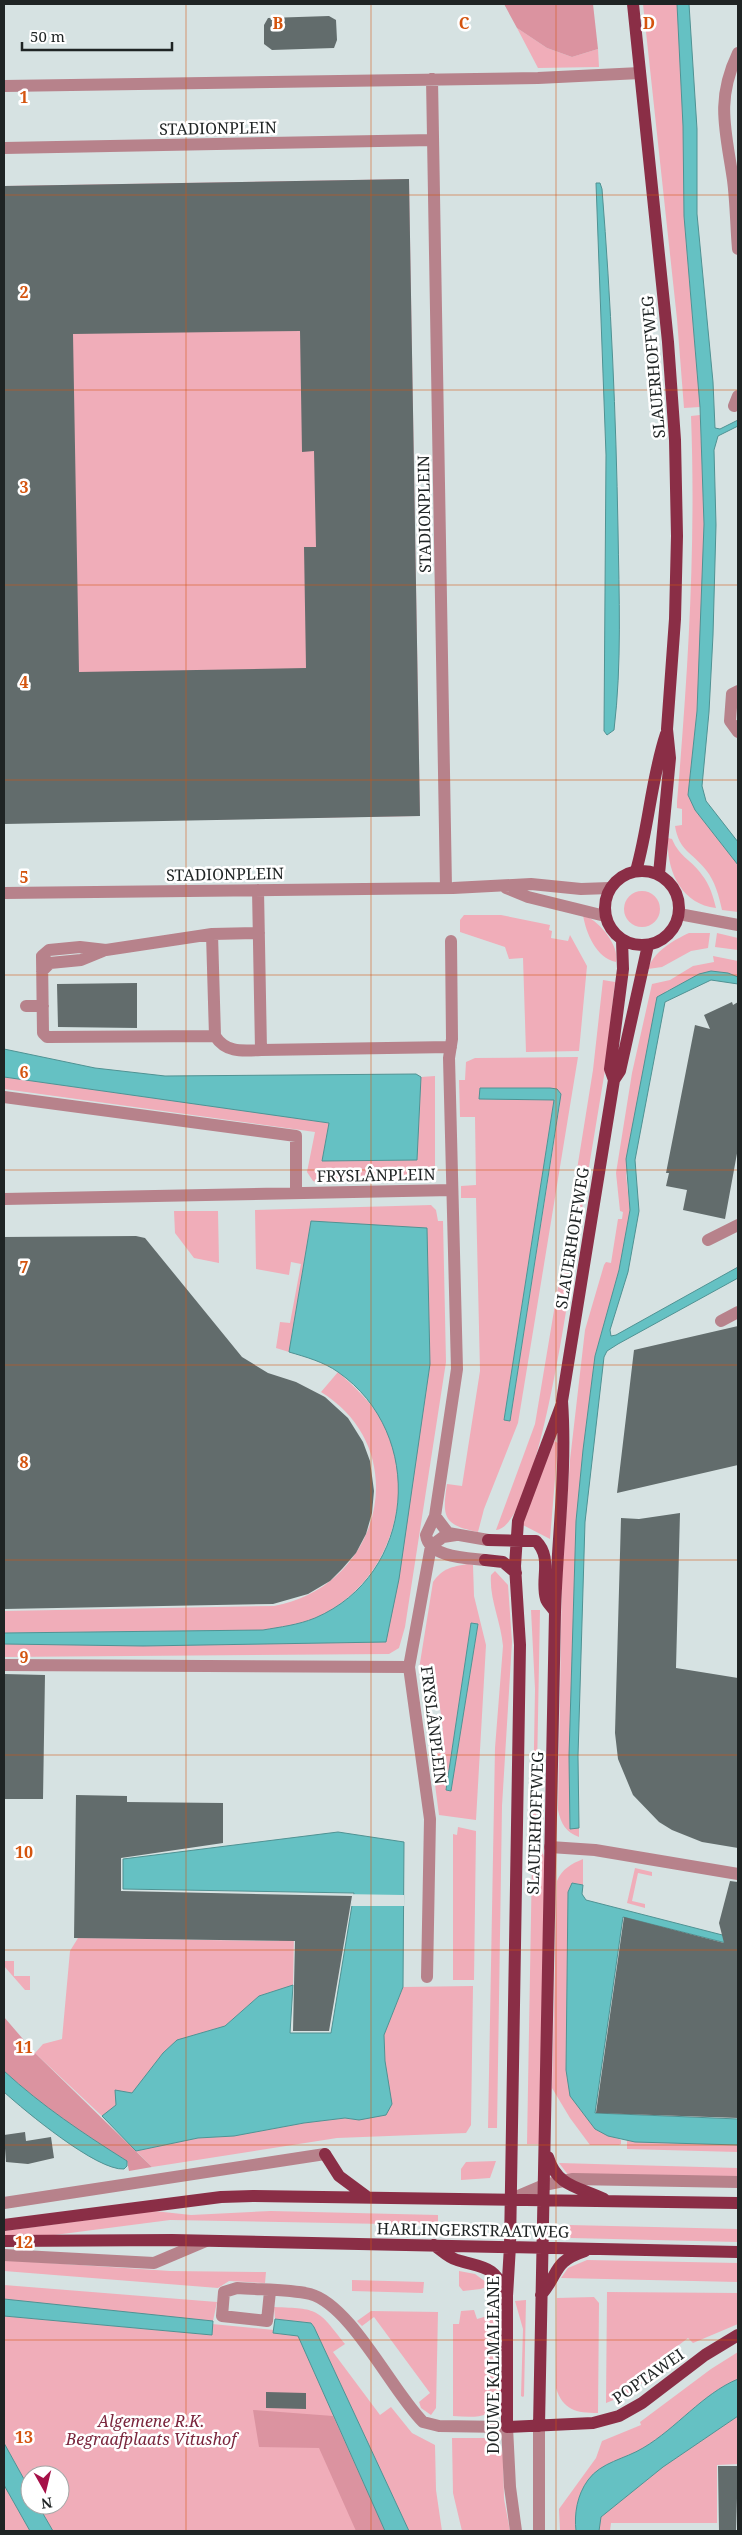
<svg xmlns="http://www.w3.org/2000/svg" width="742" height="2535" font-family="'Noto Serif',serif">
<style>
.green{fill:#f0adb9;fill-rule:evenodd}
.forest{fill:#db93a0}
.water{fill:#65c1c3;stroke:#509293}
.pier{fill:#d6e2e2}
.building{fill:#626c6c;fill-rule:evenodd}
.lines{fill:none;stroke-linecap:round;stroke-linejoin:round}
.minor{stroke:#b7828b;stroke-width:12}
.major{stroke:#8a2e46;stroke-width:12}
.grid{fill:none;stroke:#d4540e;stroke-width:1;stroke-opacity:0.55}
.labels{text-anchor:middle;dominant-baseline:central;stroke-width:5;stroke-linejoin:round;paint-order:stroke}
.street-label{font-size:16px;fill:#1f2424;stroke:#fff}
.park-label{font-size:16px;font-style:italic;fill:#7a263d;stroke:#fff}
.grid-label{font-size:16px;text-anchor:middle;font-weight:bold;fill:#d4540e;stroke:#fff;stroke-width:5;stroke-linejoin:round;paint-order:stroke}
</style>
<rect width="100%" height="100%" fill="#d6e2e2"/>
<path class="green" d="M643,4H677L683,126L684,216L700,407L684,408L677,319Z
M517,28L547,48L572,57L598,49L599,67L538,68Z
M409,179L420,816L4,823V186Z
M700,415L704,524L701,631L697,711L688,795L695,810L738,865V912L722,910C719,896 715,881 706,870C692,852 679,851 675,826L682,825V809L677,808V802C688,673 696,545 691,416Z
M668,838L672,839C680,858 692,860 702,875C710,885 713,896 716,908C681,904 666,870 668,838Z
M624 909a18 18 0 1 1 36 0a18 18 0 1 1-36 0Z
M464,915H501L550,925L549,930L552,931L551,938L568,941L570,935L587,966L579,1051L526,1052L523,958L509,959L505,947L460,932V920Z
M583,915C599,920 620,946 616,962C596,958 586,933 583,915Z
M689,933H710L708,948L691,951L662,967L648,969C654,951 674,940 689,933Z
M717,933L738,938V950L715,947Z
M713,956L738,961V977C705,964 695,981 666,991L626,1175L630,1210L619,1270L595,1356L583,1450L576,1521L569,1756L570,1828H579V1837C566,1832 561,1824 558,1810L562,1574L570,1460L585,1330L604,1265L606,1262L611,1263L618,1219H622L623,1212L620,1211L616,1173L632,1073L652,984L670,980L693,966L714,962Z
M603,980L615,982L605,1070L581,1215L570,1213L593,1070Z
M578,1057L518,1423L484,1509L478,1532C443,1525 442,1517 447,1484L462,1486L480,1371L476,1198H461V1186L476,1185L475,1117H460L459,1080H465L466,1062L475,1058ZM521,1088H536L560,1104L510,1421L504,1420L554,1100L479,1099Z
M435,1076V1169L429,1174L419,1175V1181L318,1183L313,1181L307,1172L315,1132L4,1089V1077L329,1123L322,1161L417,1160L421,1077Z
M431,1205L436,1210L438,1221H443L446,1362L405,1627L399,1648L389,1654L4,1657V1644L143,1646L386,1642L430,1364L311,1221L289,1352L276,1348L280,1322L290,1323L301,1264L291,1262L289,1275L256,1269L255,1210Z
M174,1211H218L219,1263L194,1258L175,1233Z
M564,1251L575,1253C569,1292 537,1527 496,1530L535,1424Z
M338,1372C355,1387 372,1403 383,1423C420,1493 388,1587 315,1618C298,1625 280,1627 263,1630L4,1633V1611L274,1606C380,1587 416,1451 321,1392Z
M554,1441L558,1443L550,1539L521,1524Z
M468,1564L473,1565L474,1596L486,1645L476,1820L439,1815L431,1754L445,1752L443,1738L429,1739L428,1732L443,1730L437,1685L422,1687L419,1669L433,1582C443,1568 451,1567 468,1564ZM471,1623L478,1624L451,1791L446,1790Z
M495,1571L508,1585L512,1642L502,1806L497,2128H488L495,1748L503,1646C501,1622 489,1598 491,1575Z
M531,1610H540L536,1824L545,1861L539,2144H527L535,1689Z
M458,1827L476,1831L474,1980H453V1834L457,1835Z
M583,1859V1885L575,1883L568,1892L566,2070L571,2096L595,2129L621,2140V2144L619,2145H590L570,2118L552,2088L557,1881C562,1869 571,1864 583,1859Z
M635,1868L652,1872V1876L638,1873L632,1901L645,1904V1908L627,1903Z
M280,1934H294L293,1985L259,1996L225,2026L177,2040L163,2053L132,2094L102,2116L35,2053L43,2044L62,2039L70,1951L78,1938L279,1941Z
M4,1961H14V1976H30V1990H25L4,1966Z
M473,1986L471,2125L466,2133L337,2138L152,2167L136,2151L198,2138L234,2136L304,2123L345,2118L359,2120L385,2061L384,2035L403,1987Z
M627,2140L738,2145V2152L627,2149Z
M496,2161L490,2178L461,2180V2169L466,2162Z
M559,2163L738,2168V2176H569Z
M154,2211L191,2215L271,2211L438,2215V2225L170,2220L39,2237L4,2238V2231Z
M569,2225L738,2229V2242L571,2238L565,2234L566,2227Z
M4,2260L170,2271L266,2272L265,2283L229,2281L218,2288L4,2271Z
M587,2260L738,2263V2282L561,2278L568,2268Z
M459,2271L475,2274L490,2285L481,2289L463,2291L459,2286Z
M352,2280L424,2282L423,2293L352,2291Z
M4,2285L217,2302L213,2321L31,2304L4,2299Z
M607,2292L738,2293V2324L693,2343L688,2338L658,2361L649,2378L626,2395L606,2403Z
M594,2297L599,2303L598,2413C576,2413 563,2410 556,2388L557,2298Z
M526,2300L524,2396L523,2397L521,2396L523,2329L515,2301Z
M493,2304L495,2307L501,2304V2401C490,2420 472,2417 453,2416V2324H459L461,2311L474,2310L477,2319L491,2315L488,2305Z
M274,2307C319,2309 317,2308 345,2344L333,2352L380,2415L391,2407L412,2433L435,2445L436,2490L442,2531H409L314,2327L311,2323L275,2319Z
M371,2311L438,2312L436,2408L431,2415L421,2408L419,2402L430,2393L374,2317L362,2326L357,2321Z
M4,2316L211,2335L212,2324L274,2330V2333L298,2336L386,2531H53L38,2505H60V2475H30V2490L4,2443Z
M738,2352V2379C702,2394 677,2428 643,2448C625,2459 601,2462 588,2480C577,2495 574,2514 576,2531H560L559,2509L596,2458L602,2441L641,2425L640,2422L711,2369Z
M738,2416V2464L717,2465V2523H611L610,2531H599L601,2517L663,2467Z
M452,2438H487L498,2444L503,2455L504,2499L510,2531H462L453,2493Z
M4,2485L30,2531H4Z"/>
<path class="forest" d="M504,4H593L598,49L572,57L547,48L517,28Z
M4,2017L35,2053L152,2167L129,2171L127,2161C83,2134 42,2106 4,2071Z
M253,2410L333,2416L385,2531H356L319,2448L259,2447Z"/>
<path class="water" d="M677,4H689L697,129V214L713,382L715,428L720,429L738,420V426L718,436L714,450L716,525L713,635L709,712L702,786L706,801L738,842V865L695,810L688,795L697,711L704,524L700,407L684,216L683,126Z
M596,183H600L602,189C611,302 616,416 618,529C619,596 622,664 614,730L607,735L604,731L606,455Z
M711,971L728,973L738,977V984L711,980L665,1002L635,1160L639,1211L628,1272L610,1330L611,1336L616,1335L738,1267V1278L618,1344L607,1351L604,1357L585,1522L578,1756L579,1828L570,1829L569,1756L576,1521L583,1450L595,1356L619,1270L630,1210L626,1159L657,997L699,974Z
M4,1049L95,1068L165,1076L416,1074L421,1077L417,1160L322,1161L329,1123L4,1077Z
M480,1088H550L557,1089L561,1094L510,1421L504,1420L554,1100L479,1099Z
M311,1221L427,1228L430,1364L399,1579L386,1642L143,1646L4,1644V1633L263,1630C280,1627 298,1625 315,1618C416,1575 427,1434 338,1372C324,1362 306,1357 289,1352Z
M471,1623L478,1624L451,1791L446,1790Z
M338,1832L404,1842L403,1987L384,2035L385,2061L392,2104L386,2115L359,2120L345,2118L304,2123L234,2136L198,2138L136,2151L102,2116L116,2105L115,2090L132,2093L163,2053L177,2040L225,2026L259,1996L293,1985L290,2033H331L354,1893L123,1889V1859Z
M572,1883L583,1885L582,1894L586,1900L738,1939V1946L623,1917L595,2113L738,2119V2145L635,2142L608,2136L595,2129L570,2096L566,2070L568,1892Z
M4,2071C42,2106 84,2134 127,2161V2166L124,2169C97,2171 25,2111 4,2092Z
M4,2299L213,2321L212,2335L4,2316Z
M275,2319L311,2323L314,2327L409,2531H385L298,2336L273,2333Z
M738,2379V2416L663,2467L601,2517L599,2531H576C574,2514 577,2495 588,2480C601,2462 625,2459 643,2448C677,2428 702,2394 738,2379Z
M4,2443L30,2490V2505H38L53,2531H30L4,2485Z"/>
<path class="pier" d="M341,1894L404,1895V1906H351L352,1896Z"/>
<path class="building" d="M329,16L336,20L337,40L334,48L272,50L264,44V25L268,18Z
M409,179L420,816L4,824V186ZM300,331L302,452L314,451L316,547H304L306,668L79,672L73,334Z
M137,983V1028L58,1027L57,984Z
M732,1002L733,1005L738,1002V1148L725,1219L683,1210L687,1190L666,1186L669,1173H666L695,1025L710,1029L704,1015Z
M136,1236L145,1238L242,1357L268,1373L296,1382L325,1397L348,1418L363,1442L370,1461L374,1491L372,1513L366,1534L356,1553L342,1569L330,1581L308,1594L273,1604L4,1609V1237Z
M738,1326V1465L617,1493L634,1350Z
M680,1513L676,1668L738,1678V1848L702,1842L672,1830L659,1822L633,1795L618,1759L615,1733L621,1518L639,1519Z
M4,1674L45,1675L43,1799H4Z
M76,1795L127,1796V1802L223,1803V1843L121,1858V1891L352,1896L329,2031H293L295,1941L74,1938Z
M730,1881L738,1882V2118L596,2113L624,1917L724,1943L719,1923Z
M25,2132L26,2141L51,2137L54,2158L28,2164L6,2162L4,2135Z
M266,2392L306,2393V2409L266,2408Z
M718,2466H738L736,2531H719Z"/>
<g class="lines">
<path class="minor" d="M738,53C715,101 726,131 733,180C736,203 736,226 738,249
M432,79L446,888
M4,86L538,78L640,73
M4,148L433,140
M734,406L738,396
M738,691L732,694L730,721L738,732
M506,888L528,897L605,916
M258,890L261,1050L451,1047
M4,893L453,888L531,884L581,889L610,888
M679,914L738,925
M259,933L212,934L215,1036C226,1053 242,1051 261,1050
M212,934L106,950L80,947L49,950L42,956L43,1033L47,1037L215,1036
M451,941L452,1039L449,1058L457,1369L435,1516L426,1535C429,1558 468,1558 485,1560
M42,971L50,963L81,960L103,951
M26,1006H43
M4,1097L296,1136V1193
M4,1199L452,1190
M708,1240L738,1225
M721,1321L738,1312
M435,1516L448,1533L488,1540
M4,1665L409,1667
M550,1847L595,1850L738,1874
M427,1977L430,1819L409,1667L431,1546L443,1537L456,1535
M511,2199L544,2185L573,2179L738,2182
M4,2203L325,2154
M4,2255L154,2263L206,2241
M270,2291L267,2321L222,2316L224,2292L237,2288C261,2290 288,2289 310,2294C351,2305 392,2391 423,2422L439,2426L507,2427L510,2487L516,2531
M539,2426V2531"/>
<path class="major" d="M633,4L668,342L675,440L677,536L675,619L667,729L670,758L659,874
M605 908a37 37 0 1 1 74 0a37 37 0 1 1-74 0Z
M636,871C649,826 651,779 666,734
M614,1080L610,1069L623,969L622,940
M561,1406L518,1521L515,1566L520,1645L510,2246L507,2296V2427L593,2423L619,2416L642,2403L705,2355L738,2335
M488,1540L536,1541C553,1558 540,1579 546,1599C547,1603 553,1608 555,1612
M485,1560L503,1562L516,1573
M325,2154L339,2176L366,2196
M548,2157C557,2187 579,2187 604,2199
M4,2225L221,2197L253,2196L738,2203
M4,2241L172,2240L738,2252
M434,2245C441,2250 449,2258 457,2260C483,2268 495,2265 506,2294
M541,2295C560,2273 552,2262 585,2251
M539,2426L555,1612C557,1542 567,1471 562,1401L614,1080L620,1071L648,945"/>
</g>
<path class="grid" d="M186,4V2531M371,4V2531M556,4V2531M4,195H738M4,390H738M4,585H738M4,780H738M4,975H738M4,1170H738M4,1365H738M4,1560H738M4,1755H738M4,1950H738M4,2145H738M4,2340H738"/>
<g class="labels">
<g class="street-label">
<text transform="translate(218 128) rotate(-1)">STADIONPLEIN</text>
<text transform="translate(653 367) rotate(-95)">SLAUERHOFFWEG</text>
<text transform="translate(424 514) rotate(-91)">STADIONPLEIN</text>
<text transform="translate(225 874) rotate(-1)">STADIONPLEIN</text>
<text transform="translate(376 1175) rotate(-1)">FRYSLÂNPLEIN</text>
<text transform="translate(572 1238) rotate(-81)">SLAUERHOFFWEG</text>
<text transform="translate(434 1725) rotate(83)">FRYSLÂNPLEIN</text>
<text transform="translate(535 1823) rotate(-88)">SLAUERHOFFWEG</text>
<text transform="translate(473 2230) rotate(1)">HARLINGERSTRAATWEG</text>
<text transform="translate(493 2365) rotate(-90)">DOUWE KALMALEANE</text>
<text transform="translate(648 2376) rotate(-35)">POPTAWEI</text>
</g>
<g class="park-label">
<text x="151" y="2421">Algemene R.K.<tspan x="151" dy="18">Begraafplaats Vitushof</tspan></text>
</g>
</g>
<g class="grid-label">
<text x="278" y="29">B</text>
<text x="464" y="29">C</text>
<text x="649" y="29">D</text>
<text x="24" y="103">1</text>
<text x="24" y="298">2</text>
<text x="24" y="493">3</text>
<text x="24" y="688">4</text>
<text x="24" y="883">5</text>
<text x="24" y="1078">6</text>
<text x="24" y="1273">7</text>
<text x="24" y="1468">8</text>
<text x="24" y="1663">9</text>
<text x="24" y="1858">10</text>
<text x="24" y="2053">11</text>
<text x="24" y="2248">12</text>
<text x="24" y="2443">13</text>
</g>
<rect width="742" height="2535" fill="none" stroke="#1f2424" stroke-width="10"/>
<g transform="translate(45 2490) rotate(172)"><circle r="24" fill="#ffffff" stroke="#a5a7a7"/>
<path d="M0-4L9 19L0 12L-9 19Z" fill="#a61148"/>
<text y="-8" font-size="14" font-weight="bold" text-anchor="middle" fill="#1f2424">N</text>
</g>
<path d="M22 42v8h150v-8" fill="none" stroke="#1f2424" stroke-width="2.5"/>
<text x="30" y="42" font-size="15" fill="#1f2424" stroke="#ffffff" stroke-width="4" paint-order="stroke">50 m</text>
</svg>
